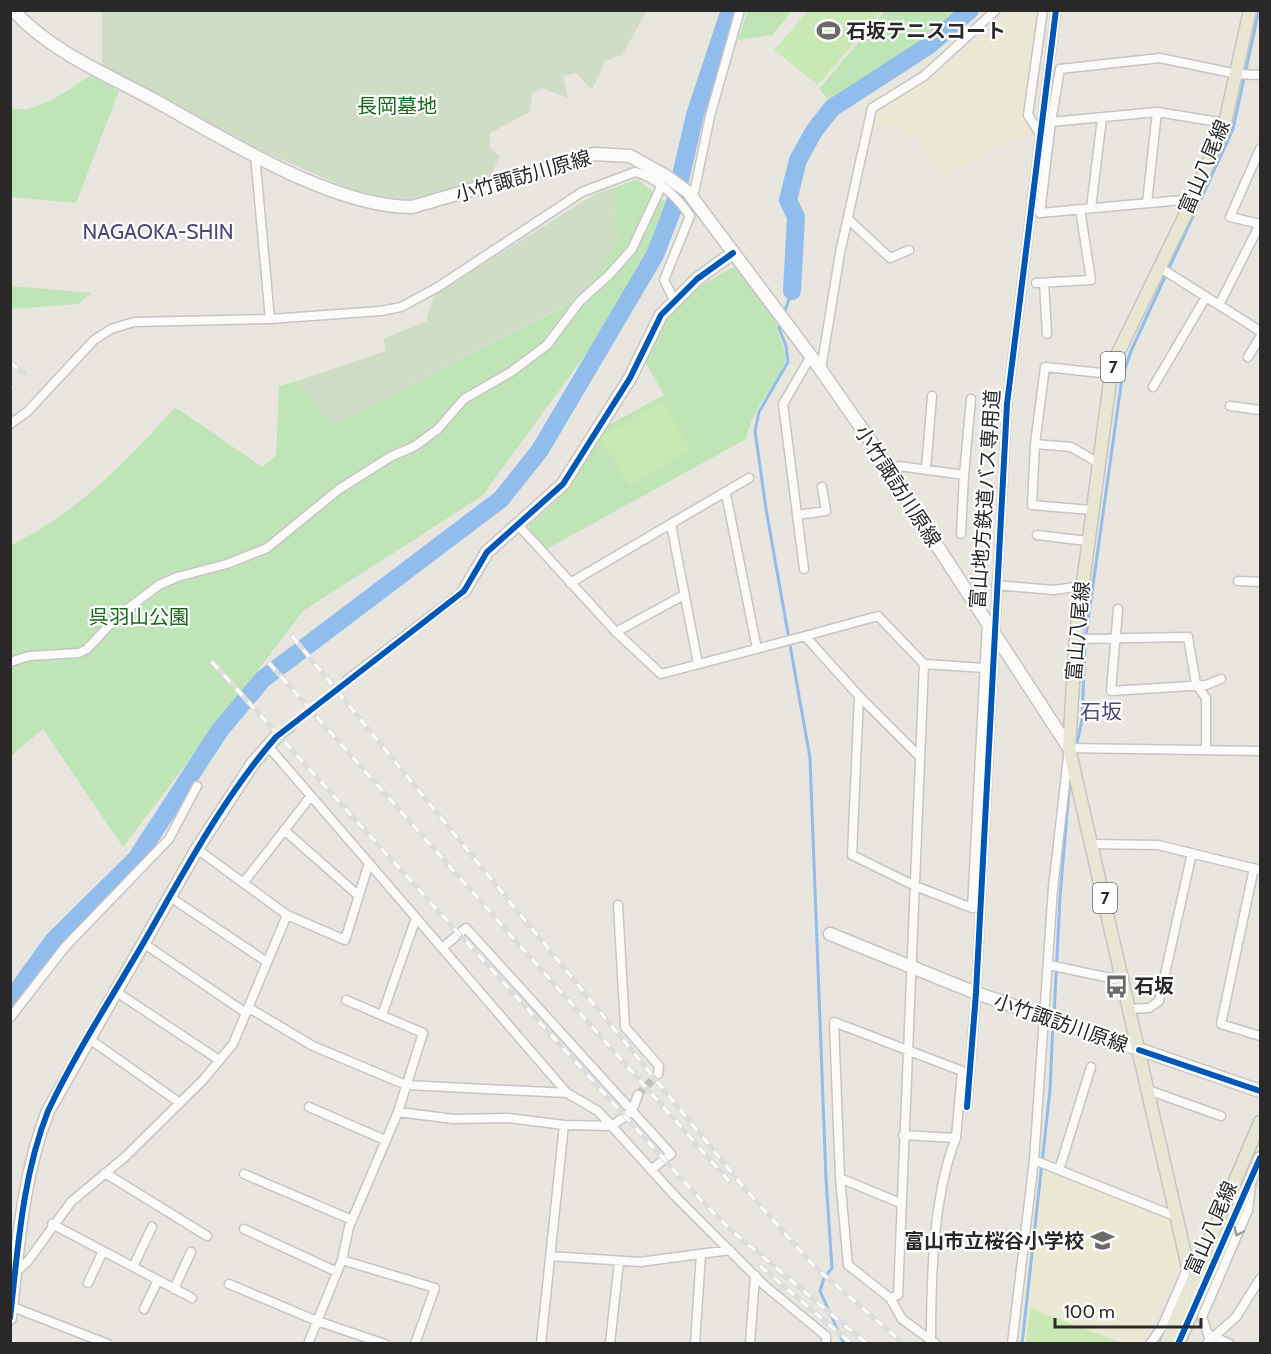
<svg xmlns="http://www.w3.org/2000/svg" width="1271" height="1354" font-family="Cabin,'Noto Sans JP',sans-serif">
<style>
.education{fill:#ebe9d3}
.green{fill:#bfe5b7}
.cemetery{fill:#cfddc6}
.pitch{fill:#c9e9b4}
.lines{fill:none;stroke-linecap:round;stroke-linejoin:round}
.stream{stroke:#90bdeb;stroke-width:3}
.river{stroke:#90bdeb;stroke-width:18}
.street-tunnel{stroke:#c2c0bb;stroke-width:8;stroke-dasharray:8 4;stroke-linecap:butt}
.street-casing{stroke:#c6c4c5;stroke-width:11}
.secondary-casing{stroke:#c6c4c5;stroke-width:15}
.primary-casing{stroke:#c4c3c1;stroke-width:15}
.street{stroke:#fcfbfa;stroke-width:8}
.secondary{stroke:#fcfbfa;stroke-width:12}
.primary{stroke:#e6e6d3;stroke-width:12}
.rail-casing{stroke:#ddddde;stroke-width:5}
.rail{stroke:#fff;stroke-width:3;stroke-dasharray:9;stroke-linecap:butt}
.cycleway-casing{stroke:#fff;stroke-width:10}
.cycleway{stroke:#0057b8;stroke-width:6}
.oneway{stroke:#9d9c9c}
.labels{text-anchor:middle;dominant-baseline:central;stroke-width:4.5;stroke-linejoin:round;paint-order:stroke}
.shield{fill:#fff;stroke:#696969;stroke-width:1.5}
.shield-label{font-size:18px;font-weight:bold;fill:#292929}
.poi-label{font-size:20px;font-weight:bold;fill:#292929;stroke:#fff;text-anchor:start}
.park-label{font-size:20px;fill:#18671b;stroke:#fff}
.street-label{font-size:20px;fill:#292929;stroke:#fff}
.neighbourhood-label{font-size:21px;fill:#4c497a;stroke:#fff}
</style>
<rect width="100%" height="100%" fill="#e8e6df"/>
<path class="education" d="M1011,11H1039L1028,115L1030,135L986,151L944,180L920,142L913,133L908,136L899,123L892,128L888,124L882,127L864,128L880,104L905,96L941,71Z
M1044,1166L1173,1222L1181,1261L1143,1343L1015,1344L1036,1168Z"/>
<path class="green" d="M748,10H792V11L772,35L738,40Z
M885,11H962L932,38L831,103L819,89Z
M91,75L119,91L76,203L11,197V108C38,115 68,89 91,75Z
M637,179L670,205L651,257L610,321L482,496L303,611L123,847L43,729L11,756V545C77,513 127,461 175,407L262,467L276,456L279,386L297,381L332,425L560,309L584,293L618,240L614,188Z
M735,266L739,268L777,320C775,334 790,351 784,365C773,393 754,403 746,439L545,550L529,534V525L557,500L607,426L664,395L643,358L660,324L683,296Z
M11,286L91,293L78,304L11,309Z"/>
<path class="cemetery" d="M97,11H647L622,55L605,61L592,90L576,73L563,76L568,98L542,88L532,94L530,112L490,133V147L500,157L488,180L389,207L242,142L102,65V14Z
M614,188L618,240L584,293L563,307L332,425L297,381L386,351L383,339L426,321L434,295L595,194Z"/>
<path class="pitch" d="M808,11H882L818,85L774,50Z
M663,401L691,450L629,486L600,437Z
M1030,1308L1122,1343H1026Z"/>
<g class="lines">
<path class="stream" d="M784,313L792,291
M781,322L779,328L786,346L788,362L759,412L755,431L766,509L810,758L826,1179L832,1268L824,1278L820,1291L844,1344
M1076,748L1082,720L1085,642L1122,378L1131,351L1233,129L1259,10
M1054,1016L1060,897L1070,778
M1022,1344L1050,1090L1053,1023"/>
<path class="river" d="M792,291L796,217L788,200L798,160L814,131L832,108L928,46L970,10
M10,1001L53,941L136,859L220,730L263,679L501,499L540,450L655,255L674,206L695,115L730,10"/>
<path class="street-tunnel" d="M290,728L347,680
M638,1095L658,1074"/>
<defs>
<path id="street" d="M1051,122L1157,112L1225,123
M1040,134L1028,115L1043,10
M1260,149L1230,217L1260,224
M255,155L270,319
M693,198L710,116L740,10
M1193,199L1040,213L1051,122L1060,69L1160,58L1237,74L1260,75
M1147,203L1157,112
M1091,208L1102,118
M848,219L890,258L909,250
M1159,267L1260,331
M1036,283L1091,280L1080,209
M1044,283L1047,334
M1219,305L1260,224
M1248,357L1260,337
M821,369L840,253L872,108L924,76L996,10
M1153,387L1206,297
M1230,406L1260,410
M10,424L27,412L94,340L111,329L134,322L270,319L381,311L401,307L438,287L582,192L635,172C656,176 679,199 690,216L664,280L674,300
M1035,444L1071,447L1097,462
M926,469L932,396
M889,471L899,466L964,475L971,399
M726,494L757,649
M1091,510L1032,505L1035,444L1045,367L1111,374
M797,515L826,511L822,487
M671,524L698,664
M519,526L616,632L661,674L805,636
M961,534L964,475
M1037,535L1087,541
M804,569L783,404L811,356
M1238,581L1260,582
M570,583L749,478
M996,585L1054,590L1082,586
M1118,609L1111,691L1206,685L1221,679
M616,632L684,595
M1076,639L1188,637L1196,684L1206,698V750
M10,662L29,656L79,653L87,649L117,617L159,585L177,577L227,564L267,548L338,490L390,457L415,446L438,429L464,399L511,372L547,345L580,301L609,275L632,249L661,187
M347,680L464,591
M859,696L852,855L915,886L972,908L987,623
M276,737L290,728
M268,746L567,1093L598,1111L675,1196L764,1285L826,1336V1344
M919,756L859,696L805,636L878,616L924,664L985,668
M284,830L359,896
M1092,844L1158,845L1260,870
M197,849L287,915L345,940L369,863
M1254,868L1221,1024L1260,1036
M244,882L311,796
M170,897L267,962
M618,905L625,1027L659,1066L658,1074
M143,943L246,1013
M442,948L466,928L671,1154L651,1170
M1049,965L1124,981
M115,991L219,1060
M249,1008L313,1046L406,1085L567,1093
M1129,1009L1149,1008L1159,1001L1192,853
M382,1015L416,918
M10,1018L65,947L169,839L197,786
M88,1038L180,1103
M1148,1090L1221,1116
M309,1107L385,1140
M967,1107L976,993L1007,404L1056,10
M398,1112L454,1119L508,1118L564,1125L612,1126L632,1111L638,1095
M1034,1160L1177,1217
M1059,1170L1091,1067
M105,1173L207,1236
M244,1174L352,1220
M840,1178L848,1265L890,1298L898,1295L924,664
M900,1203L840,1178L834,1022L962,1071L956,1138L903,1135
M52,1224L192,1298
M244,1229L337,1272
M550,1256L640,1262L730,1250
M342,1260L435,1288L415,1344
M133,1267L152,1227
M16,1272L28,1261L71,1202L126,1156L203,1080L233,1044L287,915
M88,1283L103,1251
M229,1284L317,1321L385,1344
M174,1289L191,1252
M890,1298L902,1319L936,1344
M10,1306L108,1344
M144,1309L158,1280
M1213,1336L1230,1344
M931,1340C931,1278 933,1195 956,1138
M1210,1340L1202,1317L1248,1210L1251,1186
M1207,1343L1236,1317L1260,1279
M308,1344L342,1260L349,1227L398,1112L423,1033L346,1000
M541,1344L564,1125
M610,1344L619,1261
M695,1344L701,1254
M750,1344L755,1275
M1012,1344L1034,1160L1053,888L1069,748L1260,751
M1150,1344L1162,1327L1188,1267"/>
<path id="secondary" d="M13,10C51,52 106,74 154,100C225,139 331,207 412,207L594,154L630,156L666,176L688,192L816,363L876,449L904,495L1069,748
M464,591L487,552L563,484L630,378L661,315L697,279L733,253
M830,934L976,993L1260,1091
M10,1318C18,1249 22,1177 48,1111L197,849L253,763L276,737"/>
<path id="primary" d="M1188,1267L1069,748L1076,635L1111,374L1118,353L1193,199L1225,123L1250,10
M1166,1344L1260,1122
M1178,1344L1260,1158"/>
</defs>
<use href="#street" class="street-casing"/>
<use href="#secondary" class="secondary-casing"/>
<use href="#primary" class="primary-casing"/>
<use href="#street" class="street"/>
<use href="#secondary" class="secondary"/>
<use href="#primary" class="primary"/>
<defs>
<path id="rail" d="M10,363L25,373
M10,386L13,388
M292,636L746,1190L815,1267L904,1344
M212,662L701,1200L732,1231L867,1344
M269,663L729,1181
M760,1266L852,1344"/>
</defs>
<use href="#rail" class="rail-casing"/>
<use href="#rail" class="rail"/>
<defs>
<path id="cycleway" d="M1139,1050L1260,1091
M967,1107L976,993L1007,404L1056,10
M10,1318C18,1249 22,1177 48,1111C76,1052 112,997 145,940C185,870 223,798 276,737L464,591L487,552L563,484L630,378L661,315L697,279L733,253
M1178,1344L1260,1158"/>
</defs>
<use href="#cycleway" class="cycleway-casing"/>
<use href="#cycleway" class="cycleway"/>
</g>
<defs><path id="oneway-chevron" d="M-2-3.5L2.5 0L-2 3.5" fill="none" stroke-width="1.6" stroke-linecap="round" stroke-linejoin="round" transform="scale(1.5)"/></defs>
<use class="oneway" href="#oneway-chevron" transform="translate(1238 1232) rotate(115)"/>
<defs>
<symbol id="stadium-bare" viewBox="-9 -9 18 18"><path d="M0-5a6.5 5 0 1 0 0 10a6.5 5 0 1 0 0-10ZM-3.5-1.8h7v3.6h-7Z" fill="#6c6b69" stroke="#fff" stroke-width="2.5" paint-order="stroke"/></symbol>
<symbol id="bus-bare" viewBox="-9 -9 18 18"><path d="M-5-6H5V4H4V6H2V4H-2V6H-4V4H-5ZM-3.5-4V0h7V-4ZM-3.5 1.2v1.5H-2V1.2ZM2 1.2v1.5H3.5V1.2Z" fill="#6c6b69" stroke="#fff" stroke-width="2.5" paint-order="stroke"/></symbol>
<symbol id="school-bare" viewBox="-9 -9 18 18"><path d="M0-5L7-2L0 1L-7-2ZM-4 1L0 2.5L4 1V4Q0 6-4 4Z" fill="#6c6b69" stroke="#fff" stroke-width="2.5" paint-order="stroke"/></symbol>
</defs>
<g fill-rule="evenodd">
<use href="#stadium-bare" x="812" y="14" width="33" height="33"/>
<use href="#bus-bare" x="1100" y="970" width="33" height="33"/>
<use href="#school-bare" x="1086" y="1224" width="33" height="33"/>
</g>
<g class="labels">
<g class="shield">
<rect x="1101" y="352" width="24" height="30" rx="4.5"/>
<rect x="1093" y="883" width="24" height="30" rx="4.5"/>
</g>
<g class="shield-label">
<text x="1113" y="367">7</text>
<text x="1105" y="898">7</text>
</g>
<g class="poi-label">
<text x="846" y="31">石坂テニスコート</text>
<text x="1134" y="986">石坂</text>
<text x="1084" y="1241" text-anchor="end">富山市立桜谷小学校</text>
</g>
<g class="park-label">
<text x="397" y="106">長岡墓地</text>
<text x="139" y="617">呉羽山公園</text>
</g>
<g class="street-label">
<text transform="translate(1204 167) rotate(-67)">富山八尾線</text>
<text transform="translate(523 176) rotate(-16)">小竹諏訪川原線</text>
<text transform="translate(898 486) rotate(57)">小竹諏訪川原線</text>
<text transform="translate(985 499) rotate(-86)">富山地方鉄道バス専用道</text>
<text transform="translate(1078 631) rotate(-85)">富山八尾線</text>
<text transform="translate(1061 1023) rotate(19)">小竹諏訪川原線</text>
<text transform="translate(1211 1228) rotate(-66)">富山八尾線</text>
</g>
<g class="neighbourhood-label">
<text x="158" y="231">NAGAOKA-SHIN</text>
<text x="1101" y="711">石坂</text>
</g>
</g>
<rect width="1271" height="1354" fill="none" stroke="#292929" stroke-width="24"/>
<path d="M1055 1318v9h146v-9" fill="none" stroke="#292929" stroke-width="3"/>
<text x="1064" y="1318" font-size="18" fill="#292929" stroke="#ffffff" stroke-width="4.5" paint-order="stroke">100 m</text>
</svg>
